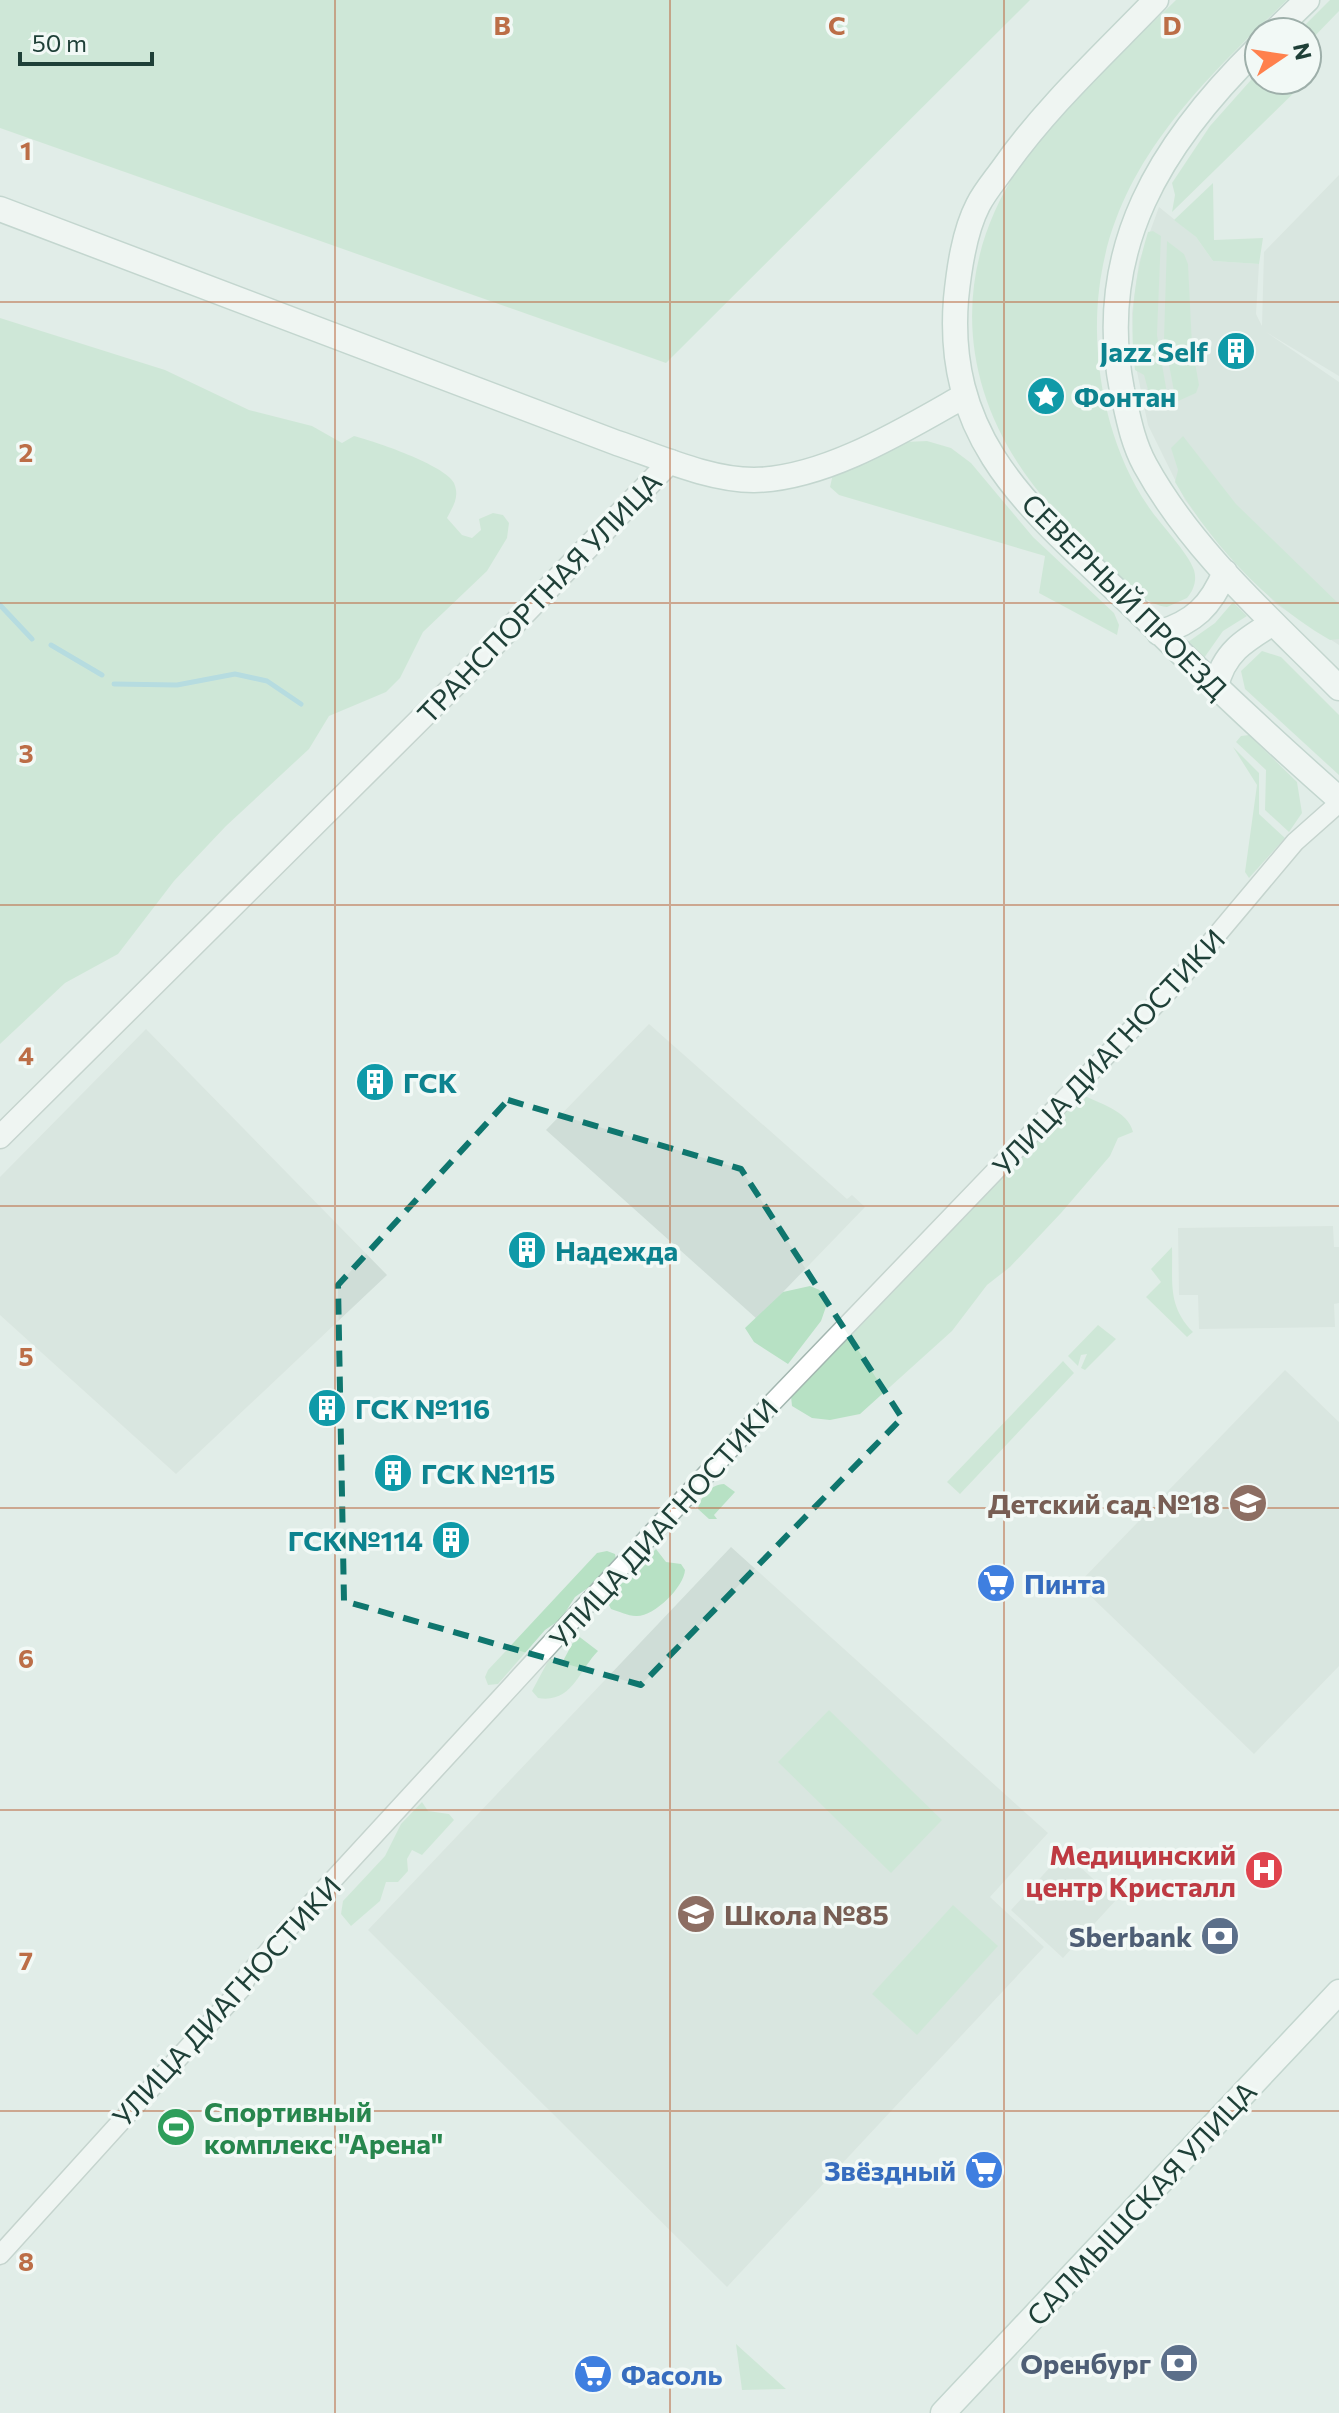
<svg xmlns="http://www.w3.org/2000/svg" width="1339" height="2413" font-family="Commissioner,sans-serif">
<style>
.built{fill:#cfddd7}
.green{fill:#b7e1c4}
.lines{fill:none;stroke-linecap:round;stroke-linejoin:round}
.stream{stroke:#82c7d8;stroke-width:5}
.minor-casing{stroke:#a3b6b0;stroke-width:21}
.tertiary-casing{stroke:#a3b6b0;stroke-width:25}
.secondary-casing{stroke:#9ebab1;stroke-width:27}
.minor{stroke:#fff;stroke-width:18}
.tertiary{stroke:#fff;stroke-width:22}
.secondary{stroke:#fff;stroke-width:24}
.marked{fill:none;stroke:#0f766e;stroke-width:6;stroke-dasharray:16 10;stroke-linejoin:round}
.grid{fill:none;stroke:#bc6e47;stroke-width:2;stroke-opacity:0.55}
.labels{text-anchor:middle;dominant-baseline:central;stroke-width:7;stroke-linejoin:round;paint-order:stroke}
.culture-label{font-size:28px;font-weight:bold;fill:#0d838f;stroke:#f2f9f6;text-anchor:start}
.street-label{font-size:28px;fill:#1f4038;stroke:#f2f9f6}
.education-label{font-size:28px;font-weight:bold;fill:#785e54;stroke:#f2f9f6;text-anchor:end}
.shop-label{font-size:28px;font-weight:bold;fill:#366cbe;stroke:#f2f9f6;text-anchor:start}
.health-label{font-size:28px;font-weight:bold;fill:#be3a42;stroke:#f2f9f6;text-anchor:end}
.service-label{font-size:28px;font-weight:bold;fill:#4e5e75;stroke:#f2f9f6;text-anchor:end}
.leisure-label{font-size:28px;font-weight:bold;fill:#27864d;stroke:#f2f9f6;text-anchor:start}
.grid-label{font-size:26px;text-anchor:middle;font-weight:bold;fill:#bc6e47;stroke:#f2f9f6;stroke-width:7;stroke-linejoin:round;paint-order:stroke}
</style>
<rect width="100%" height="100%" fill="#e1ede8"/>
<path class="built" d="M1339,175V376L1266,332L1339,382V645L1276,604L1211,534L1185,500L1148,425L1134,357L1132,313L1139,262L1159,207L1196,237L1213,261L1259,264L1256,314L1262,326L1264,252Z
M649,1024L847,1199L852,1195L865,1207L757,1319L546,1130Z
M146,1029L387,1275L176,1474L0,1315V1177Z
M1333,1226L1334,1247H1339V1303L1334,1304L1335,1327L1199,1329L1198,1295H1179L1178,1228Z
M1285,1370L1339,1422V1666L1254,1754L1078,1584Z
M731,1547L1048,1833L990,1897L1044,1947L727,2287L368,1930Z
M1064,1852L1116,1900L1063,1958L1011,1910Z"/>
<path class="green" d="M0,0H1030L666,363L0,128Z
M1176,0H1287C1188,96 1095,184 1097,332C1098,392 1114,456 1148,506C1159,523 1188,552 1194,570C1197,580 1194,590 1187,598L1167,607C1133,604 1081,539 1057,513C957,406 941,269 1032,149C1073,94 1127,48 1176,0Z
M1330,0H1339V11L1310,41L1307,80L1172,212L1175,195L1172,183L1210,126L1259,71V80H1307V32H1298Z
M1213,183L1214,240L1263,238L1259,264L1213,261L1196,237L1174,220Z
M1153,231L1161,236L1157,335L1169,405L1161,407L1151,401L1144,375L1135,370C1129,323 1134,277 1148,232Z
M1167,241L1184,254L1188,264L1192,345L1199,385L1196,393L1176,402L1164,338Z
M0,318L165,370L249,410L312,426L342,443L354,436C374,441 445,465 454,483C460,497 453,506 447,518L462,535L472,538L481,530L479,519L493,513L503,515L509,523L507,538L487,571L423,632L400,678L386,692L329,716L309,749L226,826L174,881L118,954L65,983L0,1044Z
M1183,436L1236,504L1339,604V639L1330,640C1266,603 1213,546 1175,482L1178,470L1171,448Z
M927,441L951,448L971,463L1033,537L1114,613L1119,625L1117,635L1039,593L1045,556L839,495L830,487L833,474L905,442Z
M1233,602L1247,616L1223,631L1204,658L1188,642L1215,623Z
M1262,651L1281,657L1339,715V775L1245,689L1241,671Z
M1249,735L1297,782L1302,813L1289,832L1265,810L1266,770L1236,742L1241,736Z
M1233,747L1259,773V814L1285,838L1249,878L1245,872L1257,785Z
M1081,1094C1099,1104 1128,1110 1133,1132L1118,1138L1110,1156L1061,1213L1010,1267L987,1285L952,1331L860,1414L830,1420L812,1418L792,1406L791,1396L796,1390Z
M1172,1247C1173,1283 1167,1305 1193,1332L1187,1337L1146,1297L1161,1282L1151,1269Z
M810,1286L822,1291L828,1301L821,1321L788,1364L754,1342L745,1328L783,1292Z
M1098,1325L1116,1339L1085,1370L1081,1368L1087,1354L1081,1355L1078,1366L1068,1356Z
M1063,1361L1074,1373L960,1494L947,1482Z
M724,1484L735,1492L714,1515L717,1519H709L698,1509C701,1496 710,1485 724,1484Z
M656,1549L666,1562L681,1564L685,1570C684,1587 654,1617 636,1616C628,1616 618,1611 611,1609L606,1599Z
M607,1551L615,1554L616,1560L596,1582L575,1597L561,1619L545,1630L498,1684L488,1685L485,1677L488,1670L597,1553Z
M577,1635L598,1651C579,1670 572,1704 538,1698L532,1691L547,1663L550,1659L563,1661Z
M829,1710L942,1820L891,1873L778,1762Z
M422,1802L428,1811L449,1814L454,1820L422,1855L412,1850L407,1859L408,1871L398,1882H386L380,1901L351,1926L341,1914L343,1901L385,1856L401,1824Z
M953,1905L998,1946L917,2035L872,1994Z
M736,2344L786,2389L742,2390Z"/>
<g class="lines">
<path class="stream" d="M0,605L32,639
M51,645L102,675
M114,684L177,685L235,674L267,681L301,704"/>
<defs>
<path id="minor" d="M0,2255L241,1989L248,1975L286,1931L773,1402L1179,980L1295,842L1339,803"/>
<path id="tertiary" d="M0,1137L462,678L671,461"/>
<path id="secondary" d="M1156,0C1103,55 1046,107 1002,170C994,181 984,193 978,205C964,232 959,269 956,299C944,451 1043,518 1140,613C1205,677 1271,739 1339,799
M1274,32L1307,0
M1259,47C1162,142 1094,249 1122,390C1128,416 1132,441 1145,465C1192,551 1271,619 1339,688
M0,209L617,443C659,457 709,480 754,480C825,479 904,430 964,396
M1159,633C1194,622 1211,606 1225,572
M1216,687C1223,653 1245,640 1273,623
M943,2413L1339,1992"/>
</defs>
<use href="#minor" class="minor-casing"/>
<use href="#tertiary" class="tertiary-casing"/>
<use href="#secondary" class="secondary-casing"/>
<use href="#minor" class="minor"/>
<use href="#tertiary" class="tertiary"/>
<use href="#secondary" class="secondary"/>
</g>
<path d="M0 0H1339V2413H0ZM508,1100L741,1169L902,1418L641,1685L344,1601L338,1285Z" fill="#e1ede8" fill-opacity=".55" fill-rule="evenodd"/>
<path class="marked" d="M508,1100L741,1169L902,1418L641,1685L344,1601L338,1285Z"/>
<path class="grid" d="M335,0V2413M670,0V2413M1004,0V2413M0,302H1339M0,603H1339M0,905H1339M0,1206H1339M0,1508H1339M0,1810H1339M0,2111H1339"/>
<defs>
<symbol id="building-disc" viewBox="-11 -11 22 22"><circle r="9.5" fill="#0f9aa8" stroke="#f2f9f6"/><path d="M-4-6H4V6H1V3H-1V6H-4ZM-2.5-4.3h1.7v1.8h-1.7ZM.8-4.3h1.7v1.8H.8ZM-2.5-1h1.7V.8h-1.7ZM.8-1h1.7V.8H.8Z" fill="#fff"/></symbol>
<symbol id="sight-disc" viewBox="-11 -11 22 22"><circle r="9.5" fill="#0f9aa8" stroke="#f2f9f6"/><path d="M0-6L1.8-2.2L6-1.7L2.9 1.2L3.7 5.4L0 3.3L-3.7 5.4L-2.9 1.2L-6-1.7L-1.8-2.2Z" fill="#fff"/></symbol>
<symbol id="school-disc" viewBox="-11 -11 22 22"><circle r="9.5" fill="#8d6e63" stroke="#f2f9f6"/><path d="M0-5L7-2L0 1L-7-2ZM-4 1L0 2.5L4 1V4Q0 6-4 4Z" fill="#fff"/></symbol>
<symbol id="supermarket-disc" viewBox="-11 -11 22 22"><circle r="9.5" fill="#3f7fe0" stroke="#f2f9f6"/><path d="M-6-5.5h2.5l.6 2H6L4.5 2H-2.5L-4.4-4H-6ZM-1.5 3.2a1.3 1.3 0 1 0 .1 0ZM3 3.2a1.3 1.3 0 1 0 .1 0Z" fill="#fff"/></symbol>
<symbol id="hospital-disc" viewBox="-11 -11 22 22"><circle r="9.5" fill="#e0444e" stroke="#f2f9f6"/><path d="M-5-5h3v3.5h4V-5h3V5h-3V1.5h-4V5h-3Z" fill="#fff"/></symbol>
<symbol id="bank-disc" viewBox="-11 -11 22 22"><circle r="9.5" fill="#5c6f8a" stroke="#f2f9f6"/><path d="M-6-4H6V4H-6ZM0-2.3a2.3 2.3 0 1 0 0 4.6a2.3 2.3 0 1 0 0-4.6Z" fill="#fff"/></symbol>
<symbol id="stadium-disc" viewBox="-11 -11 22 22"><circle r="9.5" fill="#2e9e5b" stroke="#f2f9f6"/><path d="M0-5a6.5 5 0 1 0 0 10a6.5 5 0 1 0 0-10ZM-3.5-1.8h7v3.6h-7Z" fill="#fff"/></symbol>
</defs>
<g fill-rule="evenodd">
<use href="#building-disc" x="1214" y="329" width="44" height="44"/>
<use href="#sight-disc" x="1024" y="374" width="44" height="44"/>
<use href="#building-disc" x="353" y="1060" width="44" height="44"/>
<use href="#building-disc" x="505" y="1228" width="44" height="44"/>
<use href="#building-disc" x="305" y="1386" width="44" height="44"/>
<use href="#building-disc" x="371" y="1451" width="44" height="44"/>
<use href="#school-disc" x="1226" y="1481" width="44" height="44"/>
<use href="#building-disc" x="429" y="1518" width="44" height="44"/>
<use href="#supermarket-disc" x="974" y="1561" width="44" height="44"/>
<use href="#hospital-disc" x="1242" y="1848" width="44" height="44"/>
<use href="#school-disc" x="674" y="1892" width="44" height="44"/>
<use href="#bank-disc" x="1198" y="1914" width="44" height="44"/>
<use href="#stadium-disc" x="154" y="2105" width="44" height="44"/>
<use href="#supermarket-disc" x="962" y="2148" width="44" height="44"/>
<use href="#bank-disc" x="1157" y="2341" width="44" height="44"/>
<use href="#supermarket-disc" x="571" y="2352" width="44" height="44"/>
</g>
<g class="labels">
<g class="culture-label">
<text x="1208" y="351" text-anchor="end">Jazz Self</text>
<text x="1074" y="396">Фонтан</text>
<text x="403" y="1082">ГСК</text>
<text x="555" y="1250">Надежда</text>
<text x="355" y="1408">ГСК №116</text>
<text x="421" y="1473">ГСК №115</text>
<text x="423" y="1540" text-anchor="end">ГСК №114</text>
</g>
<g class="street-label">
<text transform="translate(1125 596) rotate(45)">СЕВЕРНЫЙ ПРОЕЗД</text>
<text transform="translate(539 597) rotate(-46)">ТРАНСПОРТНАЯ УЛИЦА</text>
<text transform="translate(1108 1052) rotate(-47)">УЛИЦА ДИАГНОСТИКИ</text>
<text transform="translate(663 1523) rotate(-48)">УЛИЦА ДИАГНОСТИКИ</text>
<text transform="translate(226 2001) rotate(-48)">УЛИЦА ДИАГНОСТИКИ</text>
<text transform="translate(1141 2203) rotate(-47)">САЛМЫШСКАЯ УЛИЦА</text>
</g>
<g class="education-label">
<text x="1220" y="1503">Детский сад №18</text>
<text x="724" y="1914" text-anchor="start">Школа №85</text>
</g>
<g class="shop-label">
<text x="1024" y="1583">Пинта</text>
<text x="956" y="2170" text-anchor="end">Звёздный</text>
<text x="621" y="2374">Фасоль</text>
</g>
<g class="health-label">
<text x="1236" y="1854">Медицинский<tspan x="1236" dy="32">центр Кристалл</tspan></text>
</g>
<g class="service-label">
<text x="1192" y="1936">Sberbank</text>
<text x="1151" y="2363">Оренбург</text>
</g>
<g class="leisure-label">
<text x="204" y="2111">Спортивный<tspan x="204" dy="32">комплекс "Арена"</tspan></text>
</g>
</g>
<g class="grid-label">
<text x="502" y="35">B</text>
<text x="837" y="35">C</text>
<text x="1172" y="35">D</text>
<text x="26" y="160">1</text>
<text x="26" y="462">2</text>
<text x="26" y="763">3</text>
<text x="26" y="1065">4</text>
<text x="26" y="1366">5</text>
<text x="26" y="1668">6</text>
<text x="26" y="1970">7</text>
<text x="26" y="2271">8</text>
</g>
<g transform="translate(1283 56) rotate(77)"><circle r="38" fill="#f2f9f6" stroke="#9eafaa" stroke-width="2"/>
<path d="M0-6L14 30L0 20L-14 30Z" fill="#ff814d"/>
<text y="-12" font-size="22" font-weight="bold" text-anchor="middle" fill="#1f4038">N</text>
</g>
<path d="M20 52v12h132v-12" fill="none" stroke="#1f4038" stroke-width="4"/>
<text x="32" y="52" font-size="24" fill="#1f4038" stroke="#f2f9f6" stroke-width="6" paint-order="stroke">50 m</text>
</svg>
